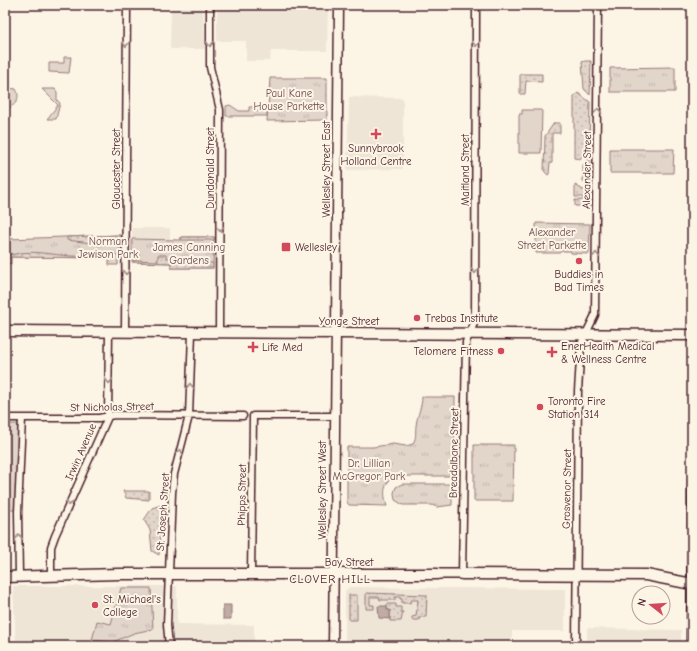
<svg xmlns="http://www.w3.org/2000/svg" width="697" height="651" font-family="'Comic Neue',sans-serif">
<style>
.built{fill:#eee5d7}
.grass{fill:#e2d5ca;stroke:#967a7a}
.park{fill:url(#park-tufts);stroke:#967a7a}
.garden{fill:url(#garden-dots);stroke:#967a7a}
.water{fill:#c0aca5;stroke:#917474}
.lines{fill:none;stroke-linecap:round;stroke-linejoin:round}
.minor-casing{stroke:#4a1f2b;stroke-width:9}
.tertiary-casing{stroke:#4a1f2b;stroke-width:11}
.secondary-casing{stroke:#4a1f2b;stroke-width:12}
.primary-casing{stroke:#4a1f2b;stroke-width:13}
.minor{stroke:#fcf5e5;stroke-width:6}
.tertiary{stroke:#fcf5e5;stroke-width:8}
.secondary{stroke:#fcf5e5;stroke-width:9}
.primary{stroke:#fcf5e5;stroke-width:10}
.oneway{stroke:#a38a88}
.poi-dot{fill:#d1495b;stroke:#fcf5e5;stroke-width:1.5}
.labels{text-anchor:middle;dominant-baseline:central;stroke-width:4;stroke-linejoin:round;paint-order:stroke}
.park-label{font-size:11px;fill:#704c53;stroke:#fcf5e5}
.poi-label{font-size:11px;fill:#4a1f2b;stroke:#fcf5e5;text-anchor:start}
.street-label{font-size:11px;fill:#4a1f2b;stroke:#fcf5e5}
.neighbourhood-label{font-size:12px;letter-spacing:1px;fill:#4a1f2b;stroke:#fcf5e5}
</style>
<defs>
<pattern id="park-tufts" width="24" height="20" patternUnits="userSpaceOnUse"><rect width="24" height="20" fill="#e2d5ca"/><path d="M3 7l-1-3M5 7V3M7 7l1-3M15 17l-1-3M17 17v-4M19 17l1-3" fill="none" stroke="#c3b6ae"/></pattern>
<pattern id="garden-dots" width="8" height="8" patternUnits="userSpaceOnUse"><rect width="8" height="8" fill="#e2d5ca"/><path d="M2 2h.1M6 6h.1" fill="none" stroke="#c3b6ae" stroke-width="1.8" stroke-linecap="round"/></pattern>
</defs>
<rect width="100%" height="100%" fill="#fcf5e5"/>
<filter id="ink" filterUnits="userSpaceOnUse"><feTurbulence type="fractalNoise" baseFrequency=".025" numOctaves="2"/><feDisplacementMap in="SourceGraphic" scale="8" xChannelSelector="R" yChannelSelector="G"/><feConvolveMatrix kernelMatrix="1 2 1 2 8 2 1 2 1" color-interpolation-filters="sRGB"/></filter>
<g filter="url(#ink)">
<path class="built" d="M171,6L203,8L205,49H170Z
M220,6L326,7L328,9L327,51H271L270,61H246V41H217V12Z
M349,97L403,98V169L347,170Z
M132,228H170V240L132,239Z
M13,586H177V624L254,625V646H16Z
M349,587L565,589V631H512V646H345V591Z
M587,628L681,630V646H587Z"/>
<path class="grass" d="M64,57H71L69,73L49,72V63H64Z
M7,88L16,89C21,98 16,105 7,109Z
M42,89H55L57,92V100L60,103L56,119H47L58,105Z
M230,105L239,111H249V107H255V111H267V116H226V106Z
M522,110H542L541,153H519V114H522Z
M7,424H18L16,510H5V432Z"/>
<path class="park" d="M675,67V92H610V68Z
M270,78H327V120L267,121Z
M610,149H674L673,173H610Z
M536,223L590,224L589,254L571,253V251H562L559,253H536Z
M120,235L119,258L8,257V239Z
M181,237H214L213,268H171V263L132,262V239L181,240Z
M422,397H455L454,476H395C383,483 383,493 387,506L349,505L347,502V447H373L393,444L406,446L413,444C417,435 415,434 416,426C417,415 422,407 422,397Z
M474,445H514L513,501H474Z
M402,484H452V505L437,507L432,505H403L395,500L394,493L396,487Z
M121,588H151L153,629L134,633L113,642L92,640L97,621L111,624Z"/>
<path class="garden" d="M585,61H591L590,95L584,89L582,62Z
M520,74H542V82L526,81L525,94H520Z
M578,93L590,102L589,147L580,159L574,158V96Z
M554,123H560V133H552V163H550L549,174L548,175L544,171L545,136Z
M590,157V186L583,181V165Z
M575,185L590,194V206H575V200H583V197H575Z
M120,235L116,241C107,243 99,239 91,243L67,240V237Z
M181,237H214V240H181Z
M113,252L118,256V265H109V258L11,257V264L5,262L6,257L12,253V255C29,249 53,255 71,256C82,257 91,252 102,255V253Z
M158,255H166V258H171V263H213V268H171V263L133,262V260L158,261Z
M123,491H149V500L126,498Z
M161,505L159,555L152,551L150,530L144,520L152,508Z
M366,593L427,595L426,617H420L419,620H412V617L416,616L418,600H411L410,603H402V599H400V597H395V600H380L379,597H370V605H374V609H366Z
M349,595H357V620H349Z
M387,604H396V607H401V612H403L401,621H390V610H387Z"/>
<path class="water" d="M223,605H231V619H223Z
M378,606H387V610H390V619L379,618Z"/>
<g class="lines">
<defs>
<path id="minor" d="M210,5V67L220,110L219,333
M125,332L127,5
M5,418H99L114,415L243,416
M251,574L253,416H334
M462,574L466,342L475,321L476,5
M19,576L18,512L22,418
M51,576V547L55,536L108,417L109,332
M169,646L167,625L172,493L174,474L189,416L192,333
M576,646L578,391L581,344L595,315L598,5
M690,646L692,481"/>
<path id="tertiary" d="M333,646L339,5"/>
<path id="secondary" d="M437,574H462"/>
<path id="primary" d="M5,331L692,335
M462,574L646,575L692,584
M5,577L119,574H437"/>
</defs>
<use href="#minor" class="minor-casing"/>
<use href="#tertiary" class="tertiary-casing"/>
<use href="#secondary" class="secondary-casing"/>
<use href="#primary" class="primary-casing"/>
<use href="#minor" class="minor"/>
<use href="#tertiary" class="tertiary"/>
<use href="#secondary" class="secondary"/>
<use href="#primary" class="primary"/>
</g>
<defs><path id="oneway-chevron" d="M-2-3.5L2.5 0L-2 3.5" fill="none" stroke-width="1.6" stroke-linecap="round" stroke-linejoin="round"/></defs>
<g class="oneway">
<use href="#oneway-chevron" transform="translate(126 44) rotate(91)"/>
<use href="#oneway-chevron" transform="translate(210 44) rotate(90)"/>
<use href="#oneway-chevron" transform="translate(476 44) rotate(91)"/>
<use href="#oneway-chevron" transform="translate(598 111) rotate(-89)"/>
<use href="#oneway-chevron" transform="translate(220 229) rotate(90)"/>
<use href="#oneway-chevron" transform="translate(596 255) rotate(-90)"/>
<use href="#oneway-chevron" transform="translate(475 271) rotate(90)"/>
<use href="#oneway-chevron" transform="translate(126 272) rotate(91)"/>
<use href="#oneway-chevron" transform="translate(109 381) rotate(90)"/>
<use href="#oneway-chevron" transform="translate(190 386) rotate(-90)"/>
<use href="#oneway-chevron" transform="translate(180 452) rotate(-76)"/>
<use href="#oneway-chevron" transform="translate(69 503) rotate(113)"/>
<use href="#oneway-chevron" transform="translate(19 537) rotate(-90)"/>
</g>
</g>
<g class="poi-dot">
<path d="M374 128h4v4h4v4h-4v4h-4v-4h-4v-4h4z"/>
<rect x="281" y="242" width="10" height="10" rx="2"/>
<circle cx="579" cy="261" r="4"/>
<circle cx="417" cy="318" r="4"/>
<path d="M251 341h4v4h4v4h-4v4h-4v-4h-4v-4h4z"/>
<circle cx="501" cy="351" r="4"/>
<path d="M550 346h4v4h4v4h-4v4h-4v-4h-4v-4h4z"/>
<circle cx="540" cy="407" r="4"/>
<circle cx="95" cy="605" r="4"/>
</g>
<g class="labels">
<g class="park-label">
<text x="289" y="93">Paul Kane<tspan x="289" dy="13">House Parkette</tspan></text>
<text x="552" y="232">Alexander<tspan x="552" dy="13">Street Parkette</tspan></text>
<text x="108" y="241">Norman<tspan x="108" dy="13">Jewison Park</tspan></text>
<text x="189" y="247">James Canning<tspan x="189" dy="13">Gardens</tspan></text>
<text x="369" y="463">Dr. Lillian<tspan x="369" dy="13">McGregor Park</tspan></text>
</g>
<g class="poi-label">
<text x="376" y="148" text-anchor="middle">Sunnybrook<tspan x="376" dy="13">Holland Centre</tspan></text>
<text x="295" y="247">Wellesley</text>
<text x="579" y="274" text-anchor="middle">Buddies in<tspan x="579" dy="13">Bad Times</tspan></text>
<text x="425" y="318">Trebas Institute</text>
<text x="561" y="346">EnerHealth Medical<tspan x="561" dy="13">&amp; Wellness Centre</tspan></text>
<text x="262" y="347">Life Med</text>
<text x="493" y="351" text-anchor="end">Telomere Fitness</text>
<text x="548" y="401">Toronto Fire<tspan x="548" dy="13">Station 314</tspan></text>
<text x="103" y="599">St. Michael's<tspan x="103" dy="13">College</tspan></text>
</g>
<g class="street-label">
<text transform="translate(210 168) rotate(-90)">Dundonald Street</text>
<text transform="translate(116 169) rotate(-90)">Gloucester Street</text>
<text transform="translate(326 169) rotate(-90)">Wellesley Street East</text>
<text transform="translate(465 170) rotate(-90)">Maitland Street</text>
<text transform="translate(587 170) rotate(-89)">Alexander Street</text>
<text x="349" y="321">Yonge Street</text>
<text transform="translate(112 407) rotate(-1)">St Nicholas Street</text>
<text transform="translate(81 452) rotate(-66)">Irwin Avenue</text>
<text transform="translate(454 453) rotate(-89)">Breadalbane Street</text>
<text transform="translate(567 489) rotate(-89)">Grosvenor Street</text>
<text transform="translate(322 490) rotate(-90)">Wellesley Street West</text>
<text transform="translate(242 495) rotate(-89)">Phipps Street</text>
<text transform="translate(163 512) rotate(-86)">St. Joseph Street</text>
<text x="349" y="562">Bay Street</text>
</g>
<g class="neighbourhood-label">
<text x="330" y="579">CLOVER HILL</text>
</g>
</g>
<rect width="697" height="651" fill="none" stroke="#fcf5e5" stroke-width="20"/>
<rect x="10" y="10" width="677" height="631" fill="none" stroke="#4a1f2b" stroke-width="1.5" filter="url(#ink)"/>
<g transform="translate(651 605) rotate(287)"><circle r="19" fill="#fcf5e5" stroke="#b59f9b"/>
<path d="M0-3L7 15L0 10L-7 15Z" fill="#d1495b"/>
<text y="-6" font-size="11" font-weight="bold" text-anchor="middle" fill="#4a1f2b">N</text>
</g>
</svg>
